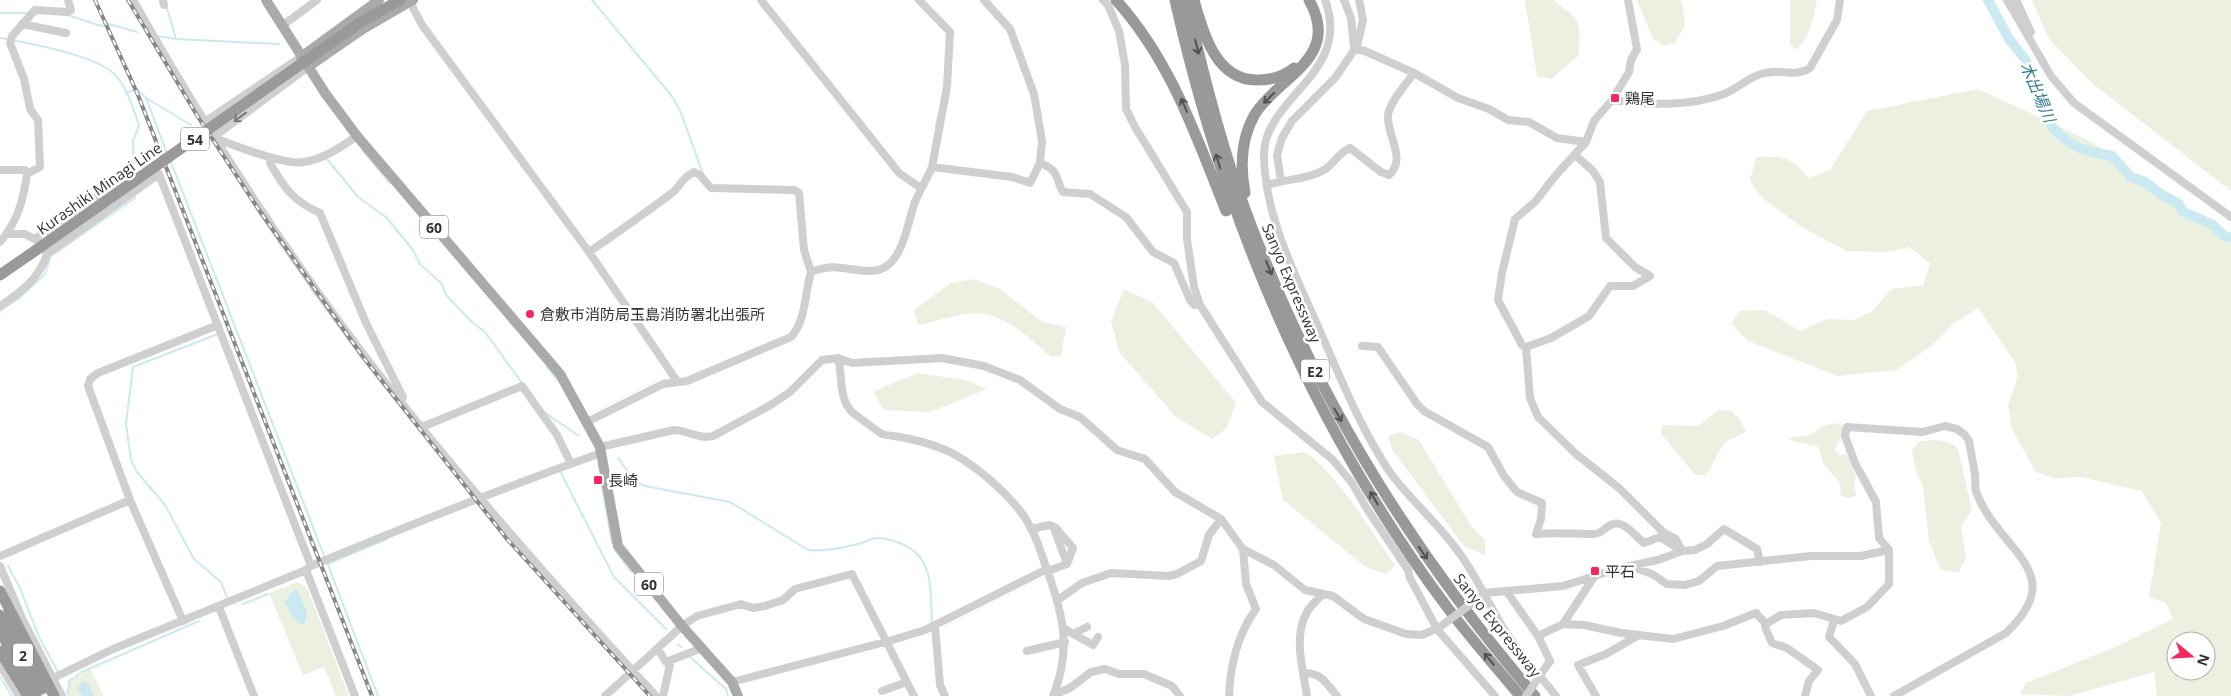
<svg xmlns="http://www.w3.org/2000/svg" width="2231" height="696" font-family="'Open Sans','Noto Sans JP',sans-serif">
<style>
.green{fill:#ebf0e0;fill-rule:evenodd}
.water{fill:#cbe9f1}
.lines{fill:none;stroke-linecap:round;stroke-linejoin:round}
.stream{stroke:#cbe9f1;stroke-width:2}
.river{stroke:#cbe9f1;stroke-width:10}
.minor{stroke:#cfcfcf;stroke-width:8}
.major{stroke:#aaa;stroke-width:10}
.highway{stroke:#999;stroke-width:11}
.rail-casing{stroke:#878787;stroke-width:4}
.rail{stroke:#fff;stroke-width:2;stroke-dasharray:5.5;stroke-linecap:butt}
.minor-bridge{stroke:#cfcfcf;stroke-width:8}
.highway-bridge{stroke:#999;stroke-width:11}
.oneway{stroke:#515151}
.oneway2{stroke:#797979}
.poi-dot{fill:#f6275f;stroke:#fff;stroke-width:2}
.labels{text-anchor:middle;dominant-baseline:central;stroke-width:5;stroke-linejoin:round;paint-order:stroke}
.shield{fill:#fff;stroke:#707070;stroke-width:1}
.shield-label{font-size:14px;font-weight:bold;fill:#323232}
.poi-label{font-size:15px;fill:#323232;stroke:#fff;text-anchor:start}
.street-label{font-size:15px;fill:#323232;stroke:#fff}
.water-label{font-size:16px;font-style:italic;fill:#327e90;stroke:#fff}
</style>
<rect width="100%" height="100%" fill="#fff"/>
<path class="green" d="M1525,0H1554C1559,6 1564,8 1570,13C1582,23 1580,42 1578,56L1551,79L1537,76Z
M1637,0H1680L1682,2L1685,25L1675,43L1664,46L1653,39Z
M1790,0H1817C1813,19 1810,38 1795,50L1790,44Z
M2032,0H2231V191L2093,84L2049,39Z
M1978,89L2092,142L2231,244V696H2157L2154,672L2069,696L2020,694L2026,683L2120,645L2173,619L2166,603L2149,597L2161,523L2142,491L2080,477L2054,478L2036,472L2012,429L2008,405L2018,377L2015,362L1978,308L1951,325L1933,345L1896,370L1838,376L1748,341L1731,323L1740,311L1765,310L1800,331L1827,319L1854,320L1872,311L1892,289L1923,285L1930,263L1909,247L1887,252L1847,251L1803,228L1761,197L1750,180L1756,157C1784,156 1791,157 1809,178L1830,170L1867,111ZM2176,641H2206V671H2176Z
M974,279L1000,289L1042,322L1066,327L1061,356L1051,357C1029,338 1006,314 975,313C959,313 935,322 918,325L914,310L951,283Z
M1124,289L1153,303L1236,403L1226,429L1212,439L1176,417L1119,352L1111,322Z
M917,373L966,380L987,389L930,412L884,410L873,392Z
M1719,410L1731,411L1740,419L1746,432L1724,443L1706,475H1695L1661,433L1663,425L1698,426Z
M1836,423L1843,426V435L1835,449L1839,455L1847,454L1856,477L1854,485L1856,496L1849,498L1841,496L1840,483L1823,463L1819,447L1789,440C1796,434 1802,438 1809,435C1820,432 1817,425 1836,423Z
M1400,432L1419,440L1471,526L1485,540V555L1464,546L1393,451L1388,436Z
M1936,440L1950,443L1958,449L1972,510L1961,526L1966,559L1958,572L1941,570L1929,542L1923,486L1916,471L1912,451L1920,441Z
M1304,452C1334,468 1373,535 1395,565L1386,574L1366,567L1283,500L1274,456Z
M297,582L305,586L309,593L349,696H336L324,667L303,675L269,593Z
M90,669L104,696H70L68,692L69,682Z"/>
<path class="water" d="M295,589L298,590L307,612L305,623L301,625L292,617L291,612L284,603Z
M82,681L88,684L94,696H82L78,688Z"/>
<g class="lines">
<path class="stream" d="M592,0L671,95L680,110L703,174
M166,5L176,39
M0,13H28
M68,15L101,26L109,24L137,32
M157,36L176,39L279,44
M0,38L8,39
M12,40C39,46 99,56 116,76C128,89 133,109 139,125L133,141L134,176
M126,93L137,89L146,98L191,125
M146,98L167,153
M936,127L938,117
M362,150L390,183
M327,159L358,197L387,218L413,250L420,264L442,284L446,295L472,322L485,332L522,383
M171,162L325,558
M0,311L18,299L45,274L51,256L135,198V195
M218,334L133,367L126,424L131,460L137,472L165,505L194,559L221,582L227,597
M547,367L557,379
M547,414L579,436
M618,458L636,482L645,486L730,502L808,550C824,552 842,548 858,544C863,543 870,539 876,538C884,538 895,541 902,544C936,558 930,594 932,625
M560,471L614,577L666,629
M602,486L612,543
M615,550L631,572
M327,564L387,539
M328,565L378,696
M8,566L20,588L39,637L58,672
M243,604L268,594
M678,644L681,647
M690,657L726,689L728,696
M0,677L12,696
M68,690L69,681L82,672L199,621
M67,692L69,696"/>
<path class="river" d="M1988,0L2009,39L2025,59L2052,127C2072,149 2085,151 2112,156L2131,177L2145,182L2162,195L2179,204L2182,211L2213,225L2224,236L2231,238"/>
<path class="minor" d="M133,0C207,131 289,259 381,377C468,488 561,593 656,696
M163,0L164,5
M409,0L422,25L589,252L677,381
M761,0L899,173L921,188
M919,0L950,32L947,87L932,167
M1325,0C1353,74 1263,97 1264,156C1265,218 1296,276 1320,331C1341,379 1360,427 1389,471C1409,499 1437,522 1457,550C1475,573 1487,601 1502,626C1517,651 1538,673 1556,696
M1344,0L1351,18L1354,47
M1628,0L1637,49L1631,60L1629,72L1612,100L1594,121L1586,142L1556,175L1535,202L1515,219L1502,273L1498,300L1522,345L1526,347L1530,398L1538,417L1576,454L1619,488L1663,532L1676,539L1682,551
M2007,0L2051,76L2074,103L2231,217
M2016,0L2031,32
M22,24L66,33
M282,26L317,0
M1354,49L1365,51L1414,73L1458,98L1489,109L1508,120L1529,122L1557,138L1586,142
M1612,100C1649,105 1688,107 1724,94C1737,89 1747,78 1761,74C1778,68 1795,78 1810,68L1837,20L1840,0
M206,121L301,57
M215,136L308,67
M217,139C236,146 286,166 304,162C324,159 341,147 357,136
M271,157L270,163C284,188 293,201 320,213L366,323L403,397L401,402
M1040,163C1060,170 1055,179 1063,192L1090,194L1126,217L1153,252L1174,263L1190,300L1194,305H1200L1194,287L1187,239V212L1135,127L1126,109L1125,65L1119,31L1108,5L1103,0
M0,170H25L28,173
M1281,181L1277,155L1282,138L1292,121L1335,78L1357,46L1363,20L1359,0
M1267,185C1286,179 1306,180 1324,170C1334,164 1338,153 1350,148L1381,172L1389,175C1407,159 1387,136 1388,116C1388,104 1407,83 1414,73
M7,234H25L38,241
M36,238L123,179L130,180V186
M0,242C18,221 23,201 27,174L40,167L38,120L30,109L24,79L10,43L12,36L35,10L67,12L71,10L68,0
M589,252C617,233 645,213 672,193C682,185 680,179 694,172L700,175L711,188L794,190L799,193L804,250L811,272
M47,254L159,174L311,566
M1200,305L1262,402L1333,460L1352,483L1367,509L1408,570L1410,578L1437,629L1495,696
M0,306C20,293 40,278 47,254L44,250
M1362,346L1378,347L1417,404L1424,411L1488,447L1504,476L1517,492L1542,503L1541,519L1536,534C1556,532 1575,534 1595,534C1604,533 1609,521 1620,524C1630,527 1636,537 1644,543L1660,537L1680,550
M1526,347L1551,338L1589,316L1610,286H1633L1650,276L1635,267L1606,238L1600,182L1593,171L1575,155
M838,358C843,376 838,398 852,412C854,414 880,433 882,434C889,436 898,436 905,438C920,441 938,446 952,453C976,466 1004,490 1021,512C1033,528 1039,546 1045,564C1062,611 1073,647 1053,696
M587,422L663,384L687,381L791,337C806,321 805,292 811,272C836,262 847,271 871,271C903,271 907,223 915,202C920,190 927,179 932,167L1012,177L1030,183L1040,163L1042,141L1034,94L1010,29L984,0
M422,427L522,386L557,435L571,464
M600,447L674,430C687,430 700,440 713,436L769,406L790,392L822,360L838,358L852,363L942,358L984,366L1020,380L1060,409L1080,417L1117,450L1145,459L1175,492L1221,519L1243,549L1274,565L1305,590L1333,596L1364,619L1406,634L1422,635L1440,627
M1031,529L1050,525L1056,528L1073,548L1067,564L1048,571
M1055,531L1067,564
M0,556L130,500
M0,566L23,620L62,696
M1630,566L1652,574L1667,584L1685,585L1699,581L1717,566L1811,556H1861L1889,550
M306,570L355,696
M1507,592L1538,636L1550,661
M1481,596L1484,593L1563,586L1620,568L1658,560L1682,551L1695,550L1707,544L1724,529L1757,549L1760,562
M1059,599L1082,583L1111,573L1169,576L1177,574L1201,561L1209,535L1221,519
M219,607L254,696
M1834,620L1829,637L1855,664L1871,696
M183,621L130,500L88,386L90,379L98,373L218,325
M1563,624L1594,577
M1766,624L1781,615L1814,613L1841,621L1867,607L1889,584V550L1879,538L1876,502L1855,463L1845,436L1847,427L1923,432L1945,426L1957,429L1965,435L1969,441C1971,452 1973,463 1975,475C1976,481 1974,488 1977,494C1999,551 2071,572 2006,633L1894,696
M935,626L940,685L945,696
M1063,628L1093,645L1098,637
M1075,633L1087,627
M1538,636L1563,624L1584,625L1621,633L1673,639L1723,626L1756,613L1766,624L1765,627L1772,643L1787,648L1818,670L1809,681L1805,696
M658,649L666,662L702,648
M1027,651L1065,642
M0,665L19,696
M1303,673C1321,672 1327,684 1337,696
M49,680L113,649L306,570L311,566C407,526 503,488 601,453
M732,682L889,641L925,630L1047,569
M882,691L907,682
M1054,695L1070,688L1091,672L1105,669L1119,674H1144L1172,686L1180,696
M605,696L682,626L697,616L741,604L753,608L765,606L783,600L795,589L852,574L914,696
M663,696L671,660
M1229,696C1230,666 1238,633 1256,609L1246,584L1243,549
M1307,696C1303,670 1293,636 1307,612C1311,605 1318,599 1323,594
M1596,696L1578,665L1606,654L1639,635"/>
<path class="major" d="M266,0L325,93L357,136L560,374L600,447L618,546L682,626L732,682L738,696
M301,57L379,0
M308,67L363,29L413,0"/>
<path class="highway" d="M1116,0C1171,61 1196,136 1226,211
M1175,0C1224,220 1314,431 1450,611C1472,640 1497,668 1520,696
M1186,0C1201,63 1216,126 1237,187C1304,378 1404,543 1535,696
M1194,0C1203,33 1216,81 1258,80C1272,80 1284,76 1294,68
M361,22L400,0
M1245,193C1240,166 1241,138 1255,114C1279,76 1342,58 1309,0
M0,275L29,255
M0,591L54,696
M0,615L42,689
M0,631L36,696
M0,651L28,696"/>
<defs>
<path id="rail" d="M95,0L138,95L372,696
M128,0L198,117L259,210L363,357L507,539L650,696"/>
</defs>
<use href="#rail" class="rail-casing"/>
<use href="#rail" class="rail"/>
<path class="minor-bridge" d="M1440,627L1480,597
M1526,696L1550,661"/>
<path class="highway-bridge" d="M29,255L361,22"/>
</g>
<defs><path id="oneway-shaft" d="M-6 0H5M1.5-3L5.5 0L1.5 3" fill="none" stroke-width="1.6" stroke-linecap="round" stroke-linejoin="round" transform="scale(1.25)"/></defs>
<g class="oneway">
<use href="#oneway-shaft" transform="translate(1197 47) rotate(76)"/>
<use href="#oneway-shaft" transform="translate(1269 98) rotate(135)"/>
<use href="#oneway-shaft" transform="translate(1184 105) rotate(-113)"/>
<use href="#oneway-shaft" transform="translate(1218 161) rotate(-108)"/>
<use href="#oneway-shaft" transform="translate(1269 268) rotate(67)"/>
<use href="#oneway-shaft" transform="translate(1338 415) rotate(61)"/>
<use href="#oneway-shaft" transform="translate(1374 498) rotate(-120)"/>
<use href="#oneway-shaft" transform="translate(1423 553) rotate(55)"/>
<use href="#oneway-shaft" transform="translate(1489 659) rotate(-129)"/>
</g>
<use class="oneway2" href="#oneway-shaft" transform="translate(240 117) rotate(144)"/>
<g class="poi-dot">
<rect x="1610" y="93" width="10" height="10" rx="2.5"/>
<circle cx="530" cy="314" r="5"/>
<rect x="593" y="475" width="10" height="10" rx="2.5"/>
<rect x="1590" y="566" width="10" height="10" rx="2.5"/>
</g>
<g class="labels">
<g class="shield">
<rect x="181" y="127.5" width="28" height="23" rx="4"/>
<rect x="420" y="215.5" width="28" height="23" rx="4"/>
<rect x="1301" y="359.5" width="28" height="23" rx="4"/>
<rect x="635" y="572.5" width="28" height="23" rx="4"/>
<rect x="13" y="643.5" width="20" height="23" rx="4"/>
</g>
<g class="shield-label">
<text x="195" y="139">54</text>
<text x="434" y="227">60</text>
<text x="1315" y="371">E2</text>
<text x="649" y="584">60</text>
<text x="23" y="655">2</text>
</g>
<g class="poi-label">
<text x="1625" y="98">鶏尾</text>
<text x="540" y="314">倉敷市消防局玉島消防署北出張所</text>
<text x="608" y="480">長崎</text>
<text x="1605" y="571">平石</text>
</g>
<g class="street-label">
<text transform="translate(99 188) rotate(-35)">Kurashiki Minagi Line</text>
<text transform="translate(1292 283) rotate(67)">Sanyo Expressway</text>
<text transform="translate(1498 625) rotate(51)">Sanyo Expressway</text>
</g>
<g class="water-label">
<text transform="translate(2038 92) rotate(67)">木出場川</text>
</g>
</g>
<g transform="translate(2191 656) rotate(108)"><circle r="24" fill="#ffffff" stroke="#adadad"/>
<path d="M0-4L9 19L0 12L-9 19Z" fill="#f6275f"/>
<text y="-8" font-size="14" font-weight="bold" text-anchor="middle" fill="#323232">N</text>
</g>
</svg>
